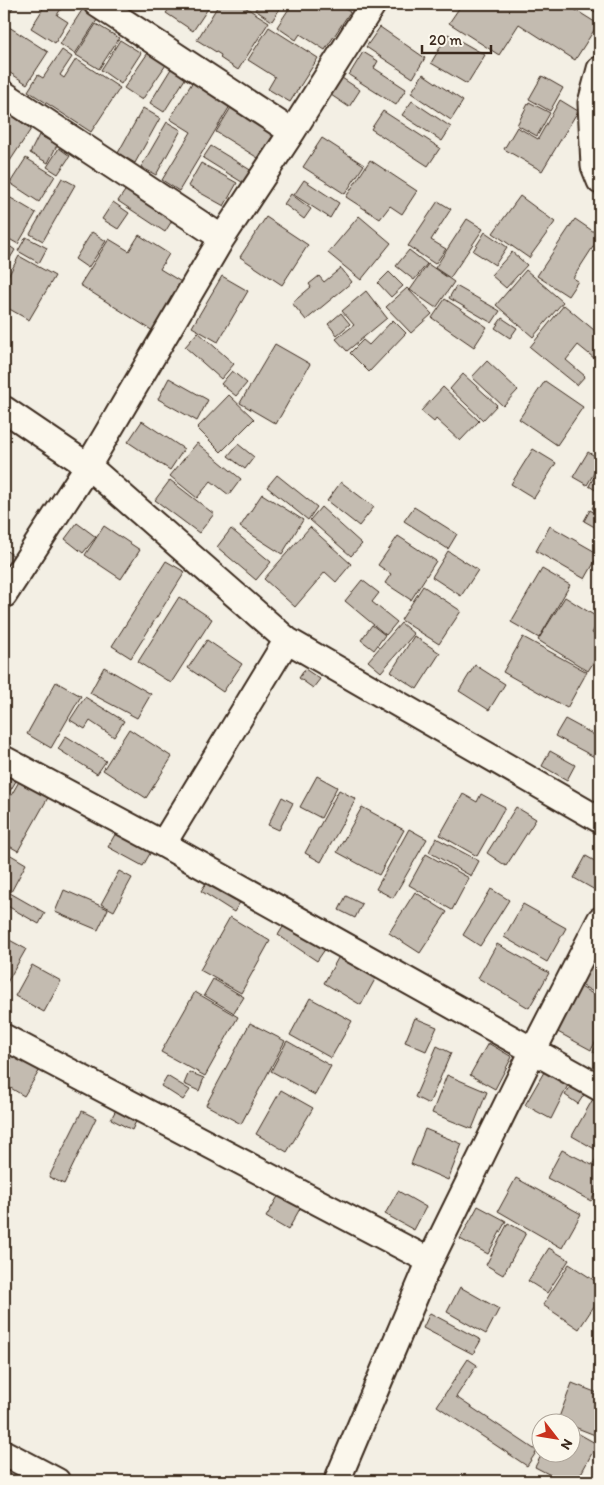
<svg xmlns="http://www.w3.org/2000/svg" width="604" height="1485" font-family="Itim,sans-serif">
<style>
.building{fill:#c3bbb0;stroke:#3b2a1e}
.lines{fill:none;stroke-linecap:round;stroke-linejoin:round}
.street-casing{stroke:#3b2a1e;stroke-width:29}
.street{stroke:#fbf7ec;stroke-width:25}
</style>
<rect width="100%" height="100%" fill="#f3efe4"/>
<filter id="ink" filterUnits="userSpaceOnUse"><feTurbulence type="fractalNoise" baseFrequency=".02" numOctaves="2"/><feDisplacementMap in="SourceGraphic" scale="10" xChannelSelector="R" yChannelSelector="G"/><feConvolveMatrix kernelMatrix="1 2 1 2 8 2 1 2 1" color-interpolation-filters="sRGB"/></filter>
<g filter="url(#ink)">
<path class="building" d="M4,4H15L10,12L4,8Z
M46,4H64L57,15L68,22L55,43L31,28Z
M86,4L103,11L75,54L60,44Z
M173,4H211L193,31L166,13Z
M219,4H240L269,22L238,70L220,58L221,55L197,40Z
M259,4H283L272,21L255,10Z
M292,4H337L350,12L325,50L300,34L296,40L277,27Z
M462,4H566L598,24L575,60L519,24L499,55L449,23Z
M585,4H600V15L584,5Z
M96,24L119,38L99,69L76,55Z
M6,25L48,52L27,84L4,69V29Z
M269,27L318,58L290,102L268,89L275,77L248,60Z
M380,27L425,58L413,78L366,47Z
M448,34L485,55L467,84L431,63Z
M120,40L141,53L121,84L101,70Z
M154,44L172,56L142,100L124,88Z
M62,50L72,57L60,75L64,78L76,59L120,88L91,132L28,91L38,75L43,78Z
M363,52L378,61L374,68L406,89L396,105L349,75Z
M177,59L192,68L164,112L150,103Z
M198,73L236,96L179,191L162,180L191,132L170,119Z
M423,74L463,101L451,120L411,93Z
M542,76L563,88L550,111L529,99Z
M342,78L360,90L349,107L331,95Z
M560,100L578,111L542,171L504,149L517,127L538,139Z
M235,101L278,128L258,158L216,132Z
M412,101L451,127L442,141L402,115Z
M529,102L550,113L537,136L517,125Z
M143,108L160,118L135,163L118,153Z
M383,111L440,148L428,166L371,129Z
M8,113L31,129L10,161L4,157V119Z
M167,122L181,130L156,175L141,167Z
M39,135L57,145L48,163L30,153Z
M322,138L364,165L345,194L303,167Z
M211,146L252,171L245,184L203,158Z
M59,148L70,156L58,174L47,167Z
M26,158L55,176L39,202L10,183Z
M370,160L417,191L402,214L390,206L380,219L346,197Z
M201,163L237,183L224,206L188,186Z
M62,178L75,185L43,241L30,234Z
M304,180L339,203L330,218L294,195Z
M127,188L173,219L165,232L118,201Z
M4,194L36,213L18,244L4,236Z
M291,194L311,209L304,219L284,204Z
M520,196L555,222L529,258L493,233Z
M438,201L451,209L431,240L446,249L435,264L408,246Z
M113,202L129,213L118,229L102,219Z
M359,216L391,243L361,280L328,253Z
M266,217L308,245L282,285L240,257Z
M467,219L483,229L450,278L435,268Z
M575,219L600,236L573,278L578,281L568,296L537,276Z
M92,232L106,241L88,268L75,259Z
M485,232L507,247L495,265L473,251Z
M139,235L169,254L160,269L183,283L153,331L80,285L109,239L129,251Z
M26,237L47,248L39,263L18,251Z
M4,242L15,250L4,268Z
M409,250L427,264L414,280L396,266Z
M512,252L527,265L506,288L491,275Z
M19,256L55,276L29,320L4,306V284Z
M428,264L454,282L436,308L410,290Z
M341,268L352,282L306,320L292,303L311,287L309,284L319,276L324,282Z
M526,270L563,302L533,337L496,305Z
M389,272L403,286L391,297L378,283Z
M222,276L248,291L218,342L192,327Z
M456,286L500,311L492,323L449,298Z
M407,288L432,314L411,333L386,307Z
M366,291L387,318L347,351L336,339L354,325L342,311Z
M445,299L487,327L474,347L432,318Z
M564,305L600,335V363L578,345L566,360L585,376L577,385L530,347Z
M341,313L350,324L337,335L328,324Z
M502,318L517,328L510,338L495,328Z
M393,320L406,333L369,372L350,353L363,340L369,345Z
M198,332L234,364L221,379L185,347Z
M275,344L310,364L276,424L240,403Z
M487,361L518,390L503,406L472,377Z
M232,371L247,383L236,396L221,384Z
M463,374L497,405L483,420L450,389Z
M169,378L208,400L197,421L158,399Z
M545,381L583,407L557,445L519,419Z
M443,387L479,421L460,441L436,419L434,422L421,411Z
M229,395L254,419L221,452L197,428Z
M142,421L184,449L170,470L128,442Z
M197,443L241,479L229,495L211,481L197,498L170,476Z
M238,444L254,457L245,469L228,456Z
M533,449L556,463L534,498L511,484Z
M588,452L600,459V463L587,485L573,477Z
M600,466V493L589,486Z
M277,475L317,507L308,520L267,487Z
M170,480L214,514L199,533L155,500Z
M341,482L374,507L359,526L327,501Z
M262,494L303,520L282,554L240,527Z
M598,499L600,501V514L592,508Z
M321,507L362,544L351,556L310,520Z
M414,507L457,534L448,549L404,521Z
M590,510L600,516V530L584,521Z
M77,523L96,537L83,553L65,539Z
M104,526L140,550L121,579L85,555Z
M550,526L599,554L585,579L536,551Z
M310,527L351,564L336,582L325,572L295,607L264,579Z
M231,529L271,562L256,580L217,547Z
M398,536L436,561L411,600L385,583L391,574L378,565Z
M4,549L14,556L4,573Z
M448,551L478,570L461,596L432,577Z
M166,561L185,572L131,658L112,646Z
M542,569L570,585L539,638L511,622Z
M362,580L379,593L372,602L397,622L386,635L345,601Z
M423,586L461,611L439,644L401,620Z
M179,597L212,619L171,683L138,662Z
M565,597L600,619L592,633L600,638V652L588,671L538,640Z
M401,623L414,634L381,672L368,661Z
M372,625L385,635L374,650L361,640Z
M414,636L440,653L417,689L391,672Z
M523,637L587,672L567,708L503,672Z
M207,640L242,664L223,692L188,668Z
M475,665L505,684L489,710L459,691Z
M104,667L151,694L137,718L90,693Z
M305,669L320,679L313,688L299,678Z
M56,682L81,696L51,748L27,734Z
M85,697L124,721L114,737L90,721L85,729L70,720Z
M565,719L600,738V760L555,736Z
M129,729L172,757L146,798L103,770Z
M66,736L106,761L97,774L58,749Z
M550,751L575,765L567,780L542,766Z
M4,774L16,781L4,801Z
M317,776L337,787L321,818L300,807Z
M21,778L50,794L18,851L4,843V808Z
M339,790L356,799L321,862L305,853Z
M463,794L477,802L481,794L505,807L477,856L440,835Z
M282,797L293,803L279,830L268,825Z
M362,807L404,830L379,875L337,852Z
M516,807L536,819L506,866L487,853Z
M118,829L153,848L143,866L108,847Z
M409,829L427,839L393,898L376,889Z
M436,838L479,861L471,876L429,852Z
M4,851L26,864L11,892L4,888Z
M426,854L469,878L452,910L409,885Z
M586,856L600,864V881L595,890L574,878Z
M119,871L132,878L114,911L101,904Z
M211,875L244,896L234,912L201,891Z
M491,889L509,900L480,946L463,935Z
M64,890L108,909L98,930L55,912Z
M415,892L447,912L420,953L389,933Z
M10,893L45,913L39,924L4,904Z
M346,896L362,904L355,918L339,910Z
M523,904L566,928L547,962L504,937Z
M230,917L270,941L241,993L200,970Z
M288,919L328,945L317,961L278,935Z
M4,937L26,949L5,986L4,985Z
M497,944L549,973L529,1008L478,978Z
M342,951L379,972L361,1005L324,983Z
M594,951L600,955V996L576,982Z
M32,965L61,981L44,1012L15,996Z
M213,979L244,997L234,1013L204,995Z
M579,986L600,998V1034L591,1050L554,1030Z
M195,992L238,1017L205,1076L161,1052Z
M310,998L352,1021L331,1058L290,1035Z
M415,1018L437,1027L426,1051L405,1042Z
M250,1023L285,1041L241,1124L206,1105Z
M600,1038V1055L593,1052Z
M287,1041L331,1066L315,1095L271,1071Z
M488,1043L512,1057L495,1089L470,1075Z
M437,1046L451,1053L429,1104L415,1097Z
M4,1049L41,1068L24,1096L4,1084Z
M189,1072L204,1078L199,1091L184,1084Z
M544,1072L568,1085L551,1119L525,1105Z
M447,1075L487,1092L472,1129L432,1113Z
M167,1076L190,1090L183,1100L161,1086Z
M577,1076L590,1085L578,1104L565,1095Z
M281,1090L313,1108L287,1152L256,1134Z
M598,1090L600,1091V1152L572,1136Z
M118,1106L138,1117L132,1130L111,1119Z
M82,1111L96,1118L64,1184L49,1177Z
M425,1129L462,1144L448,1180L411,1164Z
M562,1150L592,1165L597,1157L600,1158V1184L591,1201L547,1178Z
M516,1178L581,1214L562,1248L498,1211Z
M398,1191L426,1207L414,1230L385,1214Z
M280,1193L302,1205L288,1230L266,1217Z
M478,1206L506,1221L488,1254L460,1239Z
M508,1223L526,1233L503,1275L486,1265Z
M549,1248L569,1260L547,1293L528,1281Z
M569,1264L600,1284V1297L579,1329L543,1305Z
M460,1287L499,1309L486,1334L447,1312Z
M430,1313L481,1340L473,1354L423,1328Z
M600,1328V1344L593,1340Z
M468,1359L477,1365L456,1397L537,1451L527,1466L437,1406Z
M572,1383L600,1394V1437L572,1426V1422H564L558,1420Z
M572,1430L597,1444L577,1481H562L535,1467L543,1452H572Z"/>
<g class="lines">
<defs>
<path id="street" d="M97,4L292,132
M600,69L591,103L594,166L600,181
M4,94L222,238
M4,409L88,466L287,640L600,820
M4,595L88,466L222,238L292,132L373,4
M4,759L163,844L600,1088
M163,844L287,640
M4,1037L430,1261
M4,1453L57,1481
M337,1481L430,1261L533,1051L600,920"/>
</defs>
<use href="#street" class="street-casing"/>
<use href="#street" class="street"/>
</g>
</g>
<rect width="604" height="1485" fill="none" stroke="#fbf7ec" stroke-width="20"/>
<rect x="10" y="10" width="584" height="1465" fill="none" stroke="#3b2a1e" stroke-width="2" filter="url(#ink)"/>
<g transform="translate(556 1438) rotate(121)"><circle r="24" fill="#fbf7ec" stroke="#aea59a"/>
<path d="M0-4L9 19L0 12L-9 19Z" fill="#c8321e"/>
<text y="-8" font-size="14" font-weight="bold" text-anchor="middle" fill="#3b2a1e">N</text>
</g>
<path d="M422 45v8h69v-8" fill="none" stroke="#3b2a1e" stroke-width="2.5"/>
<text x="429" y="45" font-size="15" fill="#3b2a1e" stroke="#fbf7ec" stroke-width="4" paint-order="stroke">20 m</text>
</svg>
